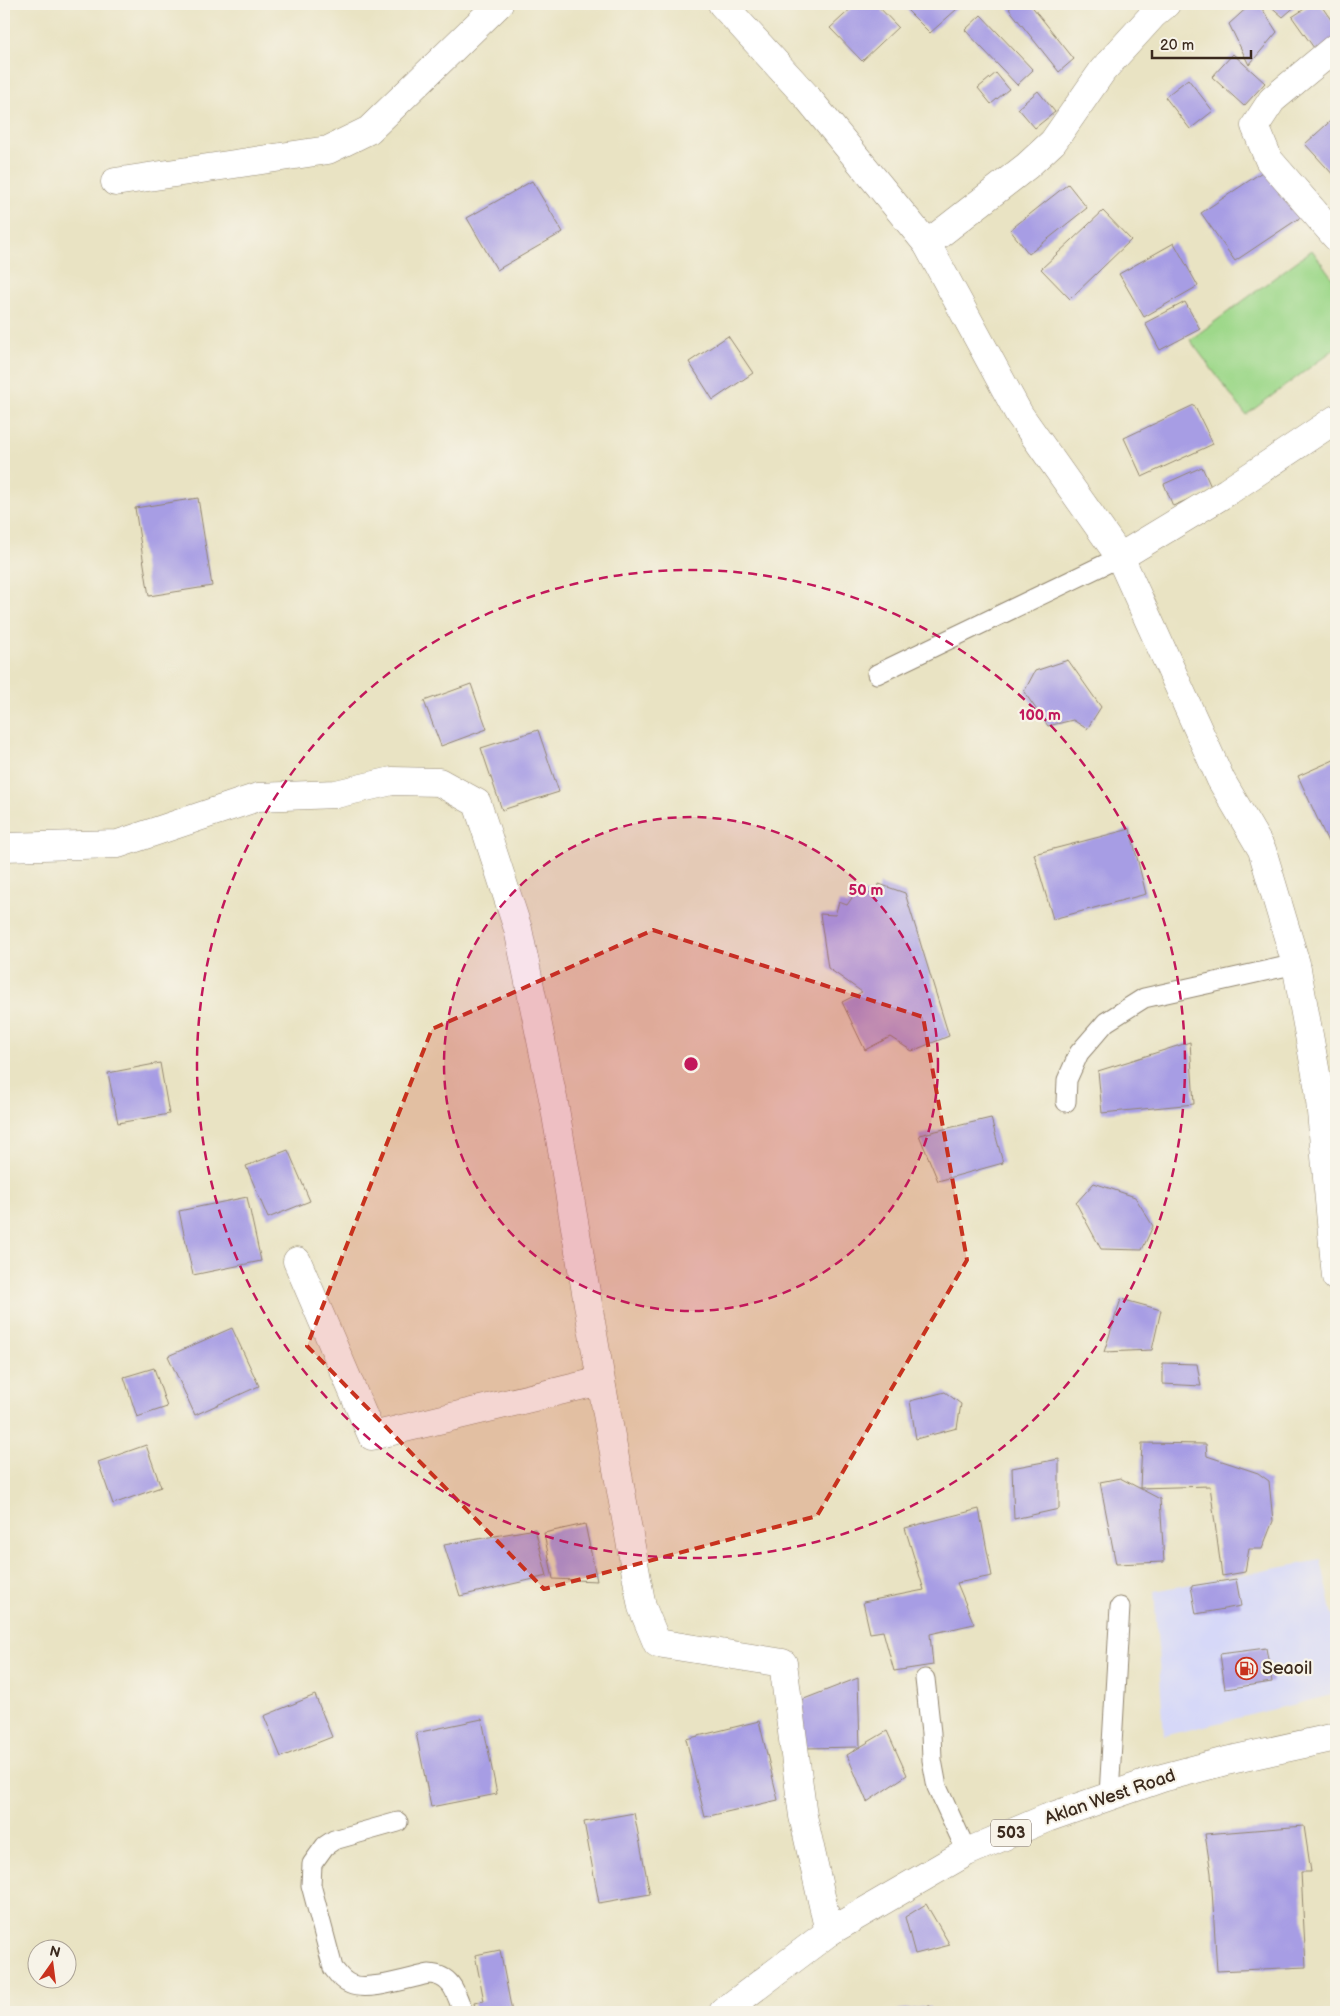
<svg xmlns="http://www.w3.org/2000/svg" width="1340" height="2016" font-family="'Balsamiq Sans',sans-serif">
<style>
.built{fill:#d6d8f8}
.green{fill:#9ed88a;stroke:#6c8154}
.building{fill:#a79de4}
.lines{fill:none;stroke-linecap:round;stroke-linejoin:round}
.service-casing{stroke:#928670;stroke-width:21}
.minor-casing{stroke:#928670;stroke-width:29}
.tertiary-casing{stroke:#928670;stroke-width:29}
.primary-casing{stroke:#928670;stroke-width:29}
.service{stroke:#fff;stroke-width:19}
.minor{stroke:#fff;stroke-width:28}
.tertiary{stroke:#fff;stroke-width:28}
.primary{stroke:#fff;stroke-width:28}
.marked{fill:#c8321e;fill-opacity:0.2;stroke:#c8321e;stroke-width:4;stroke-dasharray:10 6;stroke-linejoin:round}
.ring{fill:none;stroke:#c2185b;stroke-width:2.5;stroke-dasharray:9 6}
.labels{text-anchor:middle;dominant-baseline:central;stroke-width:4.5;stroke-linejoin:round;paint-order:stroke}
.shield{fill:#f7f3e8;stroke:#73665b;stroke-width:1}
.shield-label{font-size:16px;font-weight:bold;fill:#3b2a1e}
.poi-label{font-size:18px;fill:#3b2a1e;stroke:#f7f3e8;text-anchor:start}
.street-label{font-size:18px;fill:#3b2a1e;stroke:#f7f3e8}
.centre{fill:#c2185b;stroke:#f7f3e8;stroke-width:2.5}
.ring-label{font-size:15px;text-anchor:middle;font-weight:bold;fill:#c2185b;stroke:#f7f3e8;stroke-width:4.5;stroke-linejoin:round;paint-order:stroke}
</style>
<rect width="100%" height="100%" fill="#f7f3e8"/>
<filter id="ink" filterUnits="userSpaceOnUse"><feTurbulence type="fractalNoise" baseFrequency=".02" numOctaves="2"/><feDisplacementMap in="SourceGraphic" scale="10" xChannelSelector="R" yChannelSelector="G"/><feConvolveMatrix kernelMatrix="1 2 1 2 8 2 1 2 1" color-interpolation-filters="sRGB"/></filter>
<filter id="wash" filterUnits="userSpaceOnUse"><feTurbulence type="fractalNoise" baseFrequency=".0096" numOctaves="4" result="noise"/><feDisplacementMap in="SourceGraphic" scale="20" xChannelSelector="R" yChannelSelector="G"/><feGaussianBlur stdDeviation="1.12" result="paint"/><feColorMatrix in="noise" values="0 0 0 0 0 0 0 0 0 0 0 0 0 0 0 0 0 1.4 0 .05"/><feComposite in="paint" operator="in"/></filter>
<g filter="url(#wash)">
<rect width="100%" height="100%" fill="#e9e3c3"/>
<path class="built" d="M1321,1560L1336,1630V1694L1164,1736L1154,1591Z"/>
<path class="green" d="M1312,250L1336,283V348L1246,415L1190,340Z"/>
<g id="blocks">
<path class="building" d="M856,4H876L898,27L862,61L830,28Z
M901,4H952L957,9L930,33Z
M1015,4H1030L1074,59L1059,72L1009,9Z
M1251,4H1259L1277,32L1249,65L1229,24Z
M1268,4H1298L1283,17Z
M1312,4H1320L1336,27V43L1319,55L1292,17Z
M981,15L1033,70L1017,85L965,30Z
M1233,54L1265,83L1244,106L1212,77Z
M996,73L1009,89L991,104L978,88Z
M1188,79L1213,111L1190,129L1165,97Z
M1038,91L1055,112L1035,128L1018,108Z
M1336,116V178L1305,144Z
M1268,168L1301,217L1235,261L1201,213Z
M532,181L563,232L497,270L467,218Z
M1068,184L1087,208L1029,254L1010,230Z
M1103,211L1131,240L1070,299L1041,269Z
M1174,243L1198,286L1144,317L1119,274Z
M1185,302L1200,329L1160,350L1145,323Z
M728,336L753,373L713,400L689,362Z
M1194,405L1213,444L1142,477L1124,438Z
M1202,467L1212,489L1173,506L1164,484Z
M198,498L212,586L149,596L135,508Z
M1068,660L1101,707L1087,729L1073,720L1048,726L1024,692L1035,671Z
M471,684L487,729L441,746L424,701Z
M538,730L559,792L502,810L481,748Z
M1336,759V838L1328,842L1298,776Z
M1130,829L1146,894L1053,919L1034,854Z
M879,884L905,893L949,1036L912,1051L890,1037L865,1050L842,1002L862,992L828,968L820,914L835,915L839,902L847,905L856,892L877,894Z
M1190,1042L1194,1104L1102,1113L1098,1071Z
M160,1063L169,1114L118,1123L108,1073Z
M991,1118L1003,1163L938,1181L919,1135Z
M288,1150L310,1201L268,1218L246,1166Z
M1094,1183L1135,1197L1153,1226L1142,1250L1101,1249L1076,1203Z
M247,1197L261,1261L193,1275L179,1211Z
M1121,1299L1161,1310L1152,1350L1104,1352Z
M232,1328L259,1386L195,1415L168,1356Z
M1163,1363L1197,1364L1201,1386L1163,1384Z
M154,1368L167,1407L137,1417L124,1377Z
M945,1392L961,1404L957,1428L916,1439L910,1401Z
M1142,1443L1206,1444L1207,1456L1258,1473L1269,1481L1273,1521L1262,1549H1249L1245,1572L1222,1576L1210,1486L1140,1488Z
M146,1445L161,1487L113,1504L98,1462Z
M1059,1459V1509L1014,1519L1012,1468Z
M1120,1478L1160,1499L1164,1562L1116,1564L1100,1482Z
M979,1509L992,1576L957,1583L974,1624L930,1634L933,1665L894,1671L883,1631L870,1633L863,1602L924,1590L905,1528Z
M585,1524L597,1581L553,1579L544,1533Z
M535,1529L547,1576L460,1596L444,1545Z
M1236,1579L1241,1606L1196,1614L1191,1586Z
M1266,1648L1272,1682L1225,1689L1220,1654Z
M858,1678L860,1747L887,1731L907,1775L867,1802L847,1755L860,1747L805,1748L799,1701Z
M315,1695L332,1737L281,1757L264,1716Z
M482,1719L497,1794L431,1807L416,1733Z
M759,1721L778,1800L705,1817L686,1739Z
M634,1813L650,1894L599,1903L584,1822Z
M1304,1826L1311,1872H1301L1306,1967L1217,1971L1211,1873L1205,1834Z
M926,1904L950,1945L915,1954L905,1917Z
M500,1950L512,2012H476L474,2003L484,2001L475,1955Z
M930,2006L931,2012H898V2011Z"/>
</g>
</g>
<g filter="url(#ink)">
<use href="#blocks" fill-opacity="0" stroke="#928670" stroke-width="1"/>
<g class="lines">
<defs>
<path id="service" d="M877,674L1120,557
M1066,1102L1067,1080L1079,1053L1106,1022L1144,998L1296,964
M925,1679L931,1733L932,1760L937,1787L967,1852
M1109,1795L1120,1607
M398,1822L334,1840L325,1846L312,1864L311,1885L333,1968C338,1974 342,1981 350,1984C368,1992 409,1978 429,1974C452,1975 456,1993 463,2012"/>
<path id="minor" d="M1336,47L1272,100L1255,126L1269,160L1336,237
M115,182L328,150L369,130L499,4
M927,244L1027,166L1053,142L1103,70L1153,15L1166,4
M1120,557L1227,492L1336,419
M4,847L118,844L258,797L336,794L392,781L439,782L477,803L518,929L554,1103L601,1381L642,1607L657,1643L783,1663L803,1816L829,1932
M297,1261L372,1436L601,1381"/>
<path id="tertiary" d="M722,4L807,97L927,244L1019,414L1120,557L1221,780L1262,850L1296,964L1319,1090L1336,1277"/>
<path id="primary" d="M723,2012L829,1932L967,1852L1047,1818L1162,1778L1226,1761L1336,1737"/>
</defs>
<use href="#service" class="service-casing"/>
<use href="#minor" class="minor-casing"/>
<use href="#tertiary" class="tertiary-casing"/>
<use href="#primary" class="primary-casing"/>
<use href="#service" class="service"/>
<use href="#minor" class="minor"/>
<use href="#tertiary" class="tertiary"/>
<use href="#primary" class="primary"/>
</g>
</g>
<path class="marked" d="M653,930L923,1017L967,1260L817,1516L544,1589L307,1346L432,1029Z"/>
<circle cx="691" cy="1064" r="247" fill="#c2185b" fill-opacity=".12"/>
<g class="ring">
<circle cx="691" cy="1064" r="247"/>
<circle cx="691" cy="1064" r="494"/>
</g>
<defs>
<symbol id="fuel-ring" viewBox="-11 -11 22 22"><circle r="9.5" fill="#f7f3e8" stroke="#c8321e" stroke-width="1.5"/><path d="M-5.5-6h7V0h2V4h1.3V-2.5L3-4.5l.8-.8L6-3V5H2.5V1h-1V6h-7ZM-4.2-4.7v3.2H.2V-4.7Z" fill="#c8321e"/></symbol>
</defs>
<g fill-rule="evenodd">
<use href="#fuel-ring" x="1234" y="1656" width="25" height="25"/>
</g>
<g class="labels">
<rect class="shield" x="991" y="1819.5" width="40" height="27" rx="4"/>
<g class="shield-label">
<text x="1011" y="1833">503</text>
</g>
<g class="poi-label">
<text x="1262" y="1668">Seaoil</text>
</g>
<g class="street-label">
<text transform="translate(1110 1797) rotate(-19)">Aklan West Road</text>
</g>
</g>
<circle cx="691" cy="1064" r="8" class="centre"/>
<g class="ring-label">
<text x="1040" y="720">100 m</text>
<text x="866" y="895">50 m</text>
</g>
<rect width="1340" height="2016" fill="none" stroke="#f7f3e8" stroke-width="20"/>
<g transform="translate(52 1964) rotate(14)"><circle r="24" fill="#f7f3e8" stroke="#aca397"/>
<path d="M0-4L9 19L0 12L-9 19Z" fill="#c8321e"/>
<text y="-8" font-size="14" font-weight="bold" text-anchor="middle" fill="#3b2a1e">N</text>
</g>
<path d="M1152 50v8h99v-8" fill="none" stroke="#3b2a1e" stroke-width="2.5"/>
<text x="1160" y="50" font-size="15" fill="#3b2a1e" stroke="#f7f3e8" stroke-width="4" paint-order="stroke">20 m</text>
</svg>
